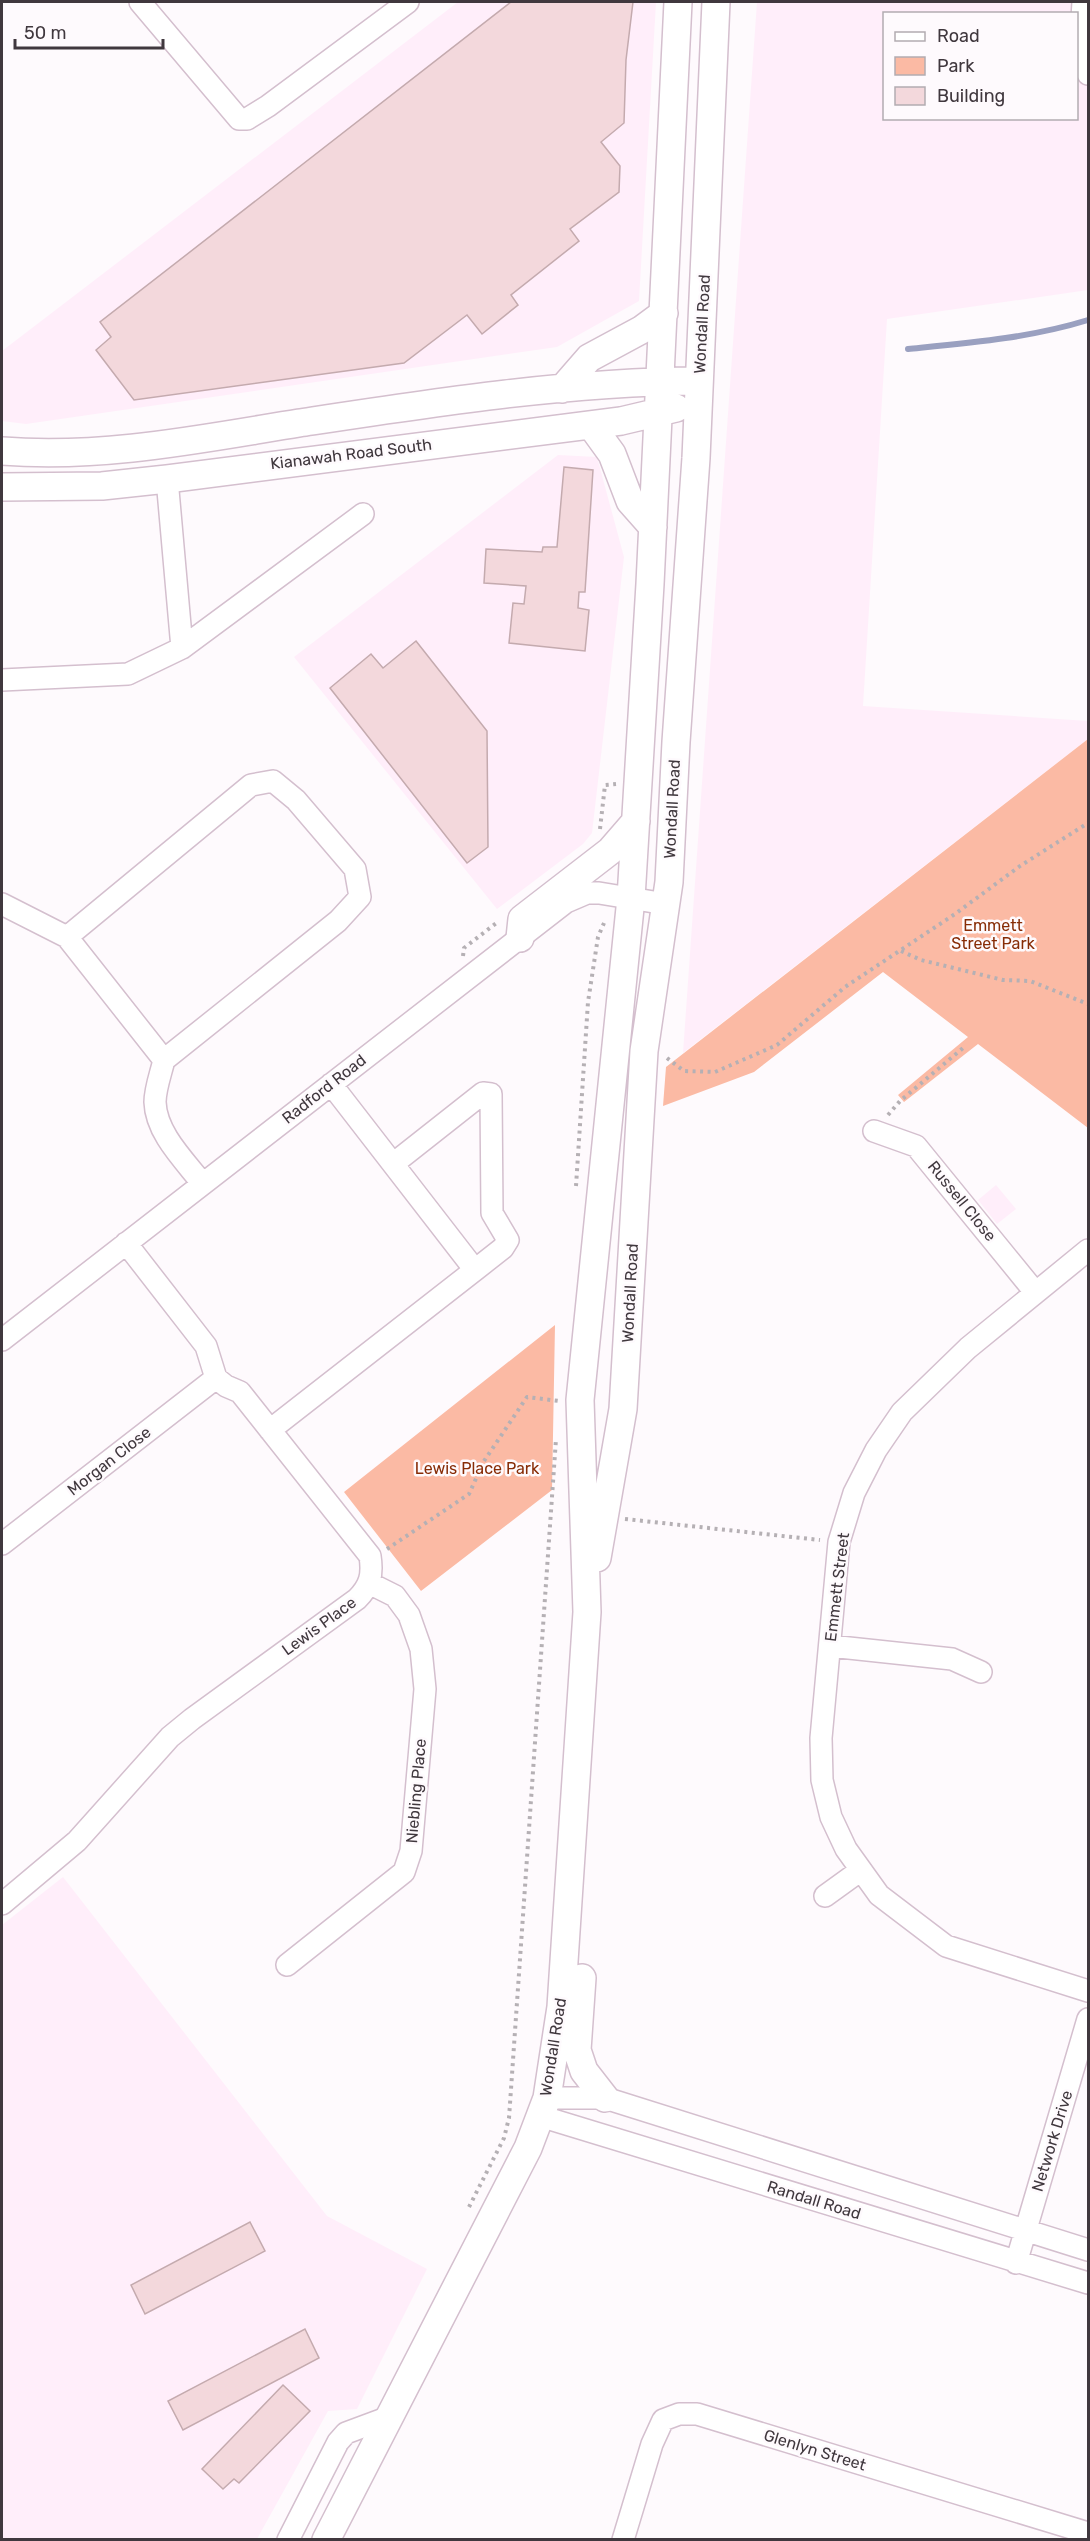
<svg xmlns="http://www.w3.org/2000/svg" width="1090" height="2541" font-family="Rubik,sans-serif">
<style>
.built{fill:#ffeefa;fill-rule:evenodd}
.green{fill:#fbbaa4}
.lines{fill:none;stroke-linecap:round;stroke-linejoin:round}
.stream{stroke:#9aa0c0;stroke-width:6}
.building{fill:#f3d8dc;stroke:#c4aaae;stroke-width:1.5}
.minor-casing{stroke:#d4bfce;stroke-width:24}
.major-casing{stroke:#d4bfce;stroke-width:30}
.path{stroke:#b5b0b4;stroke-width:4;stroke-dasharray:3 4.5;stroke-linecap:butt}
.minor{stroke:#fff;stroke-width:21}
.major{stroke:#fff;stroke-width:27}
.labels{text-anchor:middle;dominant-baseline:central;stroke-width:5;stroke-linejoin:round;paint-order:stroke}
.street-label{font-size:16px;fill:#40383e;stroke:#fefafd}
.park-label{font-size:16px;fill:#872c06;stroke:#fefafd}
</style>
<rect width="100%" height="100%" fill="#fefafd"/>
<path class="built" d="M458,2H656L639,301L557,347L26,424L2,421V351Z
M757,2H1088V290L887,319L863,706L1088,721V739L683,1053ZM884,14H1076V118H884Z
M558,455L597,457L624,557L592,833L583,844L497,909L294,657Z
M996,1185L1016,1209L997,1224L978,1200Z
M63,1877L327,2216L427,2269L357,2409L328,2411L257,2539L2,2540V1925Z"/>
<path class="green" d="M1088,739V1128L978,1044L904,1102L898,1095L968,1037L883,972L754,1072L663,1106L666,1067Z
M555,1325L552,1490L421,1591L344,1492Z"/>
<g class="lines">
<path class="stream" d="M908,349C969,343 1030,338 1088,320"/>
</g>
<path class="building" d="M511,2H633L626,60L624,123L601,142L620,166L619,192L570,229L579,241L511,295L518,305L482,334L467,315L404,363L134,400L96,350L111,337L100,322Z
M564,467L593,470L585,592H579L578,608L589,610L585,651L509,643L513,603L524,604L526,586L484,583L486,549L542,552L543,547H557Z
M416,641L487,731L488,847L467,863L330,688L371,654L383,668Z
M250,2222L265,2251L145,2314L131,2285Z
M305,2329L319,2358L183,2430L168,2401Z
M283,2385L310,2411L239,2483L234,2479L223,2489L202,2469Z"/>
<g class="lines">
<defs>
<path id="minor" d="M140,2L239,119H247L268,106L408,2
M1083,2L1080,50L1088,74
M167,479L182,648
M2,680L128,674L182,648L363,514
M2,904L67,937L164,1060C161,1073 155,1089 155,1102C156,1133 184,1160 202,1183
M67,937L251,785L273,781L296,800L355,869L360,897L338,921L164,1060
M874,1131L916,1146L1035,1292
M393,1164L483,1093L491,1094L492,1213L508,1240L503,1248L475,1270
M1088,1250L968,1348L902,1412L876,1450L854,1493L839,1542L821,1738L822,1780L831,1817L846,1849L879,1895L946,1946L1088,1991
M2,1340L566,902L587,893H599L666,904
M270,1430L475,1270L331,1084
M2,1544L216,1378
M830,1646L952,1659L981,1672
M825,1896L861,1870
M2,1904L77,1841L170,1737L192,1719L357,1599C370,1586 373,1575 370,1556L240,1392L226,1386L216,1378L206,1346L126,1243
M287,1965L404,1872L411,1851L425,1689L421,1649L409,1615L395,1596L369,1583
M547,2098H605L1088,2250
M540,2116L1088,2283
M1016,2263L1088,2019
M288,2540L338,2442L346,2433L389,2417
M623,2540L652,2444L663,2420L679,2414H697L1088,2533"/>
<path id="major" d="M562,389L589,358L641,330L664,313
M591,425L612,454L630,501L653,527
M2,451C102,459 200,439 299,423C431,403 565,382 699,381
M2,487L102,486L167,479L621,421L676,408
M520,938L522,919L610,851L636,821
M597,1558L623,1409L644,1051L669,882L676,742L696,458L716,2
M582,1978L577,2050L584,2071L605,2098
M326,2540L528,2148L547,2098L561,2007L587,1612L580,1400L631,898L650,584L678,2"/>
</defs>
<use href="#minor" class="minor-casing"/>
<use href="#major" class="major-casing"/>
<path class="path" d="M600,829L605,785L616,784
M901,951L921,960L1003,980L1030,981L1088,1004
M463,956L464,948L499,921
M667,1058L684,1071L715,1072L777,1045L845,987L955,914L1020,866L1088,823
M888,1115L900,1101L963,1048
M576,1186L588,1002L598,937L604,923
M625,1519L820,1540
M387,1549L469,1494L484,1461L527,1397L559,1401
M469,2207L504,2138L509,2118L556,1439"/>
<use href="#minor" class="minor"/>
<use href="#major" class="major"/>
</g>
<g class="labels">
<g class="street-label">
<text transform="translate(702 324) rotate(-87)">Wondall Road</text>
<text transform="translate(351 454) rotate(-7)">Kianawah Road South</text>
<text transform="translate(672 809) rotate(-87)">Wondall Road</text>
<text transform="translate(324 1089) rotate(-38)">Radford Road</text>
<text transform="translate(962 1201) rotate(51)">Russell Close</text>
<text transform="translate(630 1293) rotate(-87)">Wondall Road</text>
<text transform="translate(109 1461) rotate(-38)">Morgan Close</text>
<text transform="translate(837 1587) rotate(-83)">Emmett Street</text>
<text transform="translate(319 1626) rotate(-36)">Lewis Place</text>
<text transform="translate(416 1791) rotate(-85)">Niebling Place</text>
<text transform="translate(553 2047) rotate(-81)">Wondall Road</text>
<text transform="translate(1052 2141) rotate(-73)">Network Drive</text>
<text transform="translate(814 2200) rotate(17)">Randall Road</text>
<text transform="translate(815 2450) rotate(17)">Glenlyn Street</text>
</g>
<g class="park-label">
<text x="993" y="925">Emmett<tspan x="993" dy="18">Street Park</tspan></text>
<text x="477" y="1468">Lewis Place Park</text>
</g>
</g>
<rect width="1090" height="2541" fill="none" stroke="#40383e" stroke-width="6"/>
<rect x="883" y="12" width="195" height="108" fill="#fefafd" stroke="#b2acb1" stroke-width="1.5"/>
<rect x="895" y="32" width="30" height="9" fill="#ffffff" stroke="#b2acb1" stroke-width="1.5"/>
<text x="937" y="42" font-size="18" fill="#40383e">Road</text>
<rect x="895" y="57" width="30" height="18" fill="#fbbaa4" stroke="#b2acb1" stroke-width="1.5"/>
<text x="937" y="72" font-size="18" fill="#40383e">Park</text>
<rect x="895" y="87" width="30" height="18" fill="#f3d8dc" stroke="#b2acb1" stroke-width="1.5"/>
<text x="937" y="102" font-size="18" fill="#40383e">Building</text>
<path d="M15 39v9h148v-9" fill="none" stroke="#40383e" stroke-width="3"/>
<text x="24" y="39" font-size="18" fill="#40383e" stroke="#fefafd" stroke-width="4.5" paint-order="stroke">50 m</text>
</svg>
